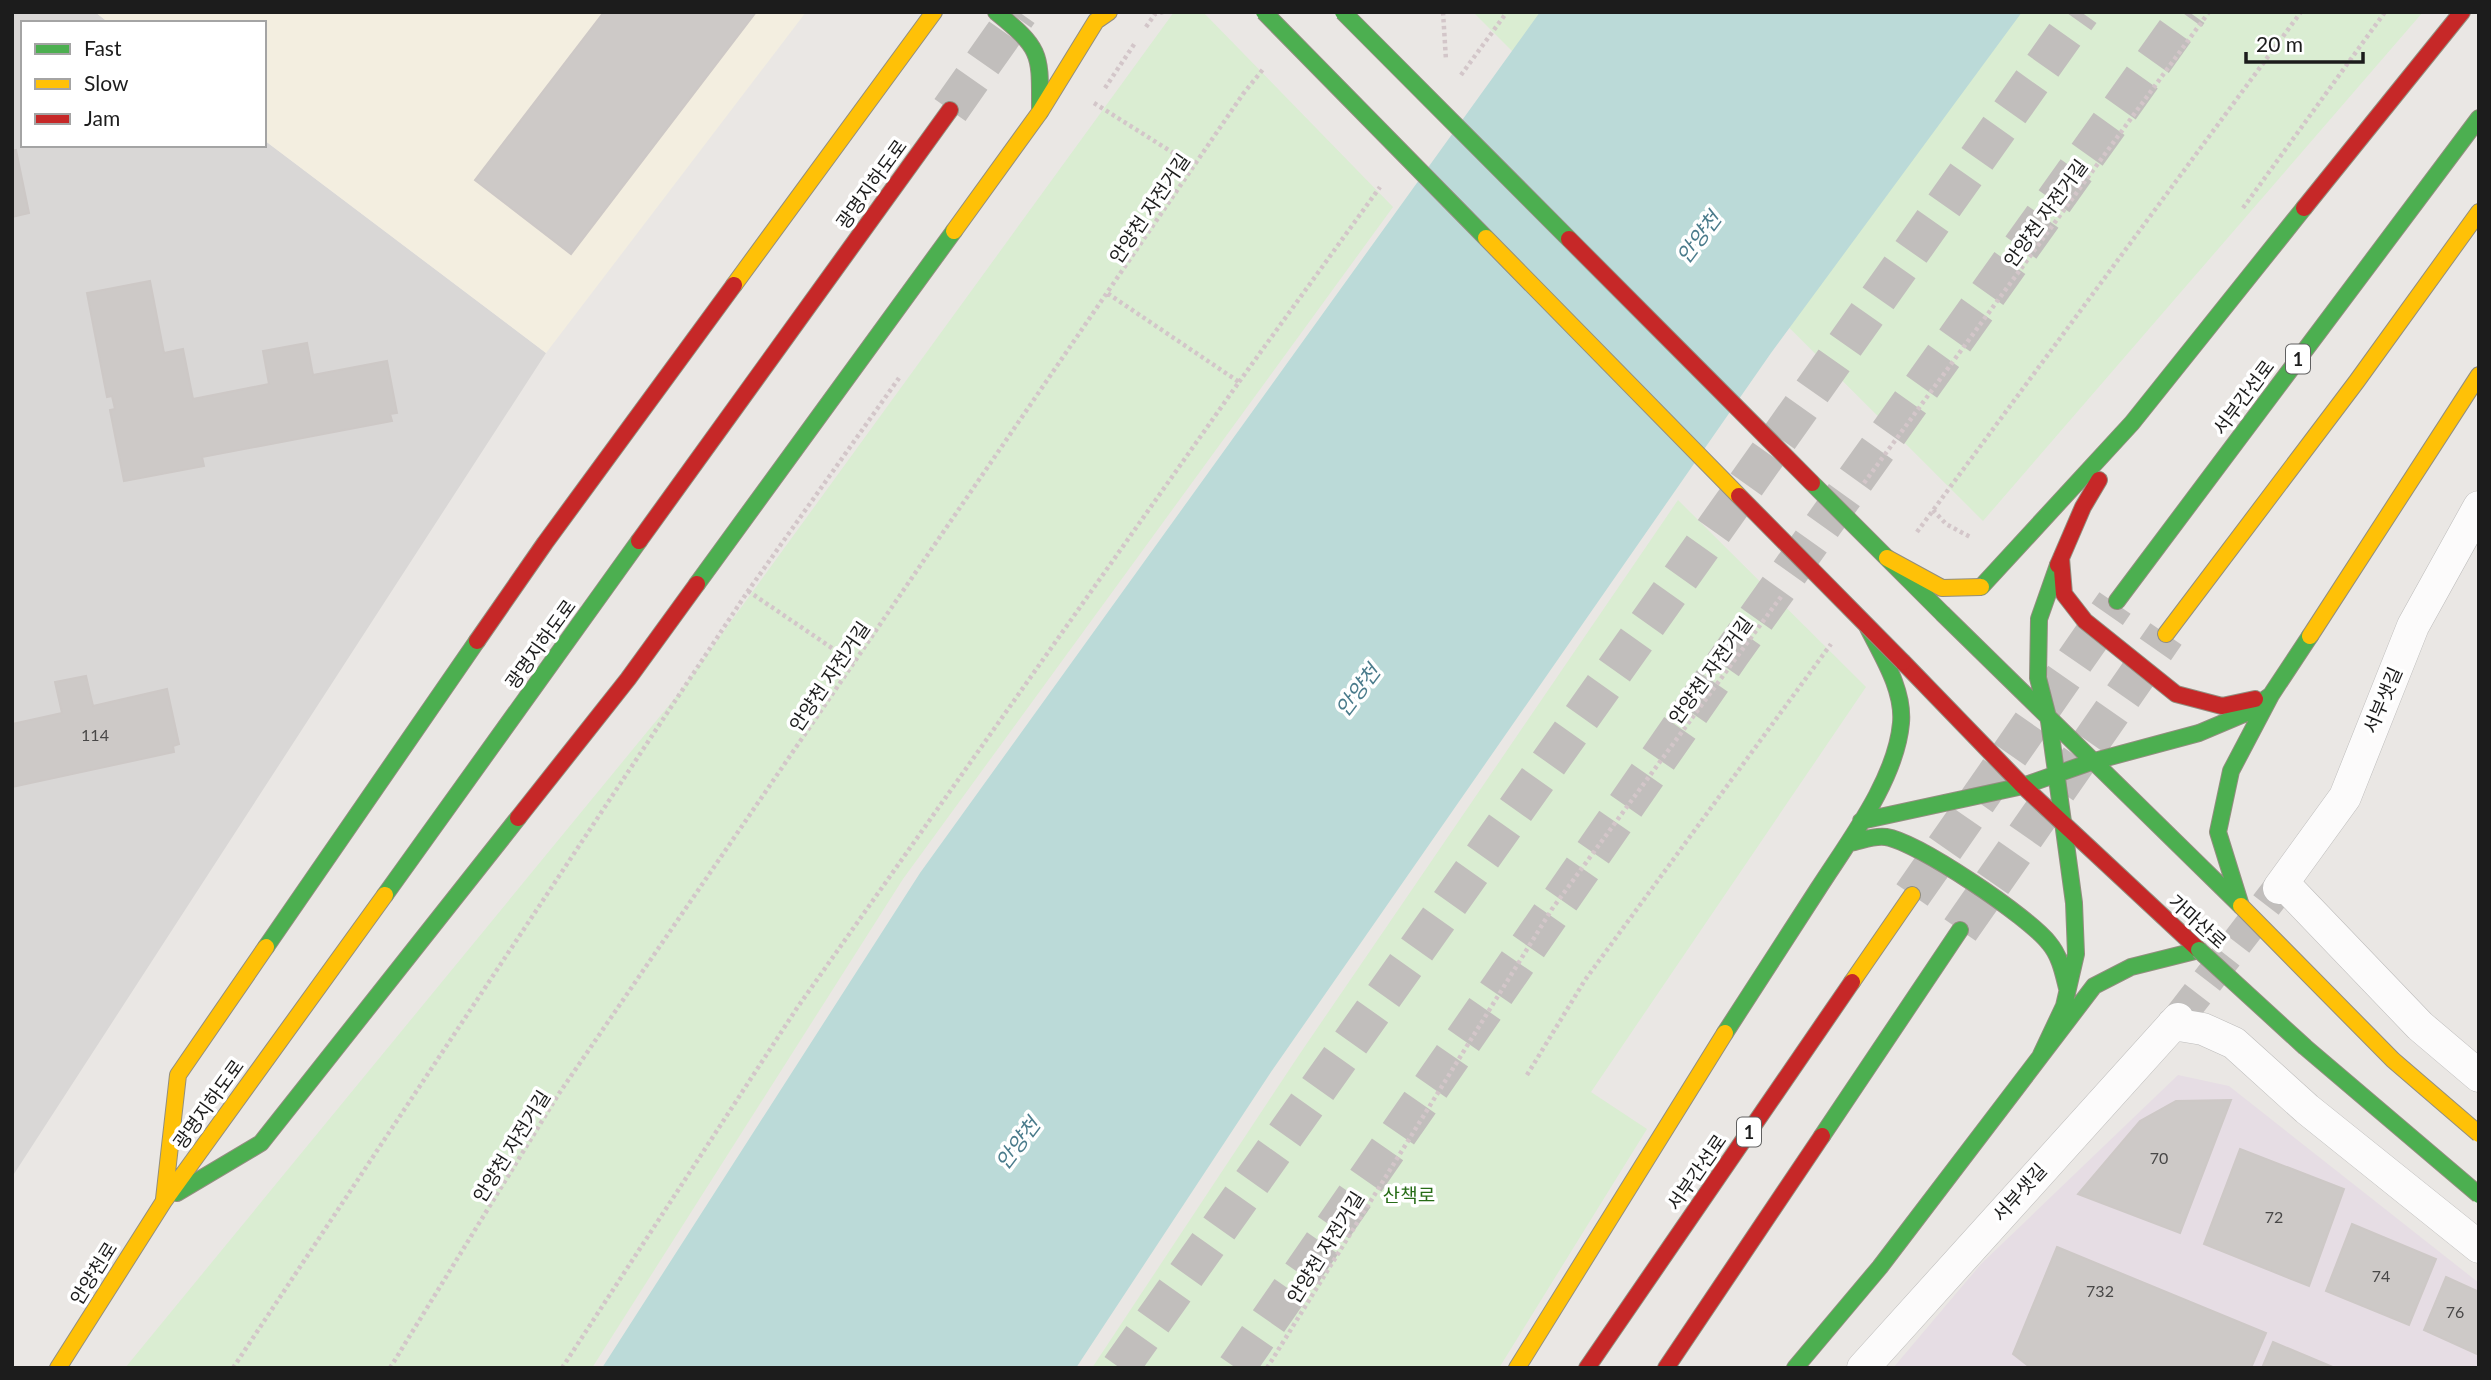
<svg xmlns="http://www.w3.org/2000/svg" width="2491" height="1380" font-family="Lato,'Noto Sans KR',sans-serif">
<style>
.residential{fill:#d9d7d6}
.industrial{fill:#e6dde4}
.education{fill:#f3eee0}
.park{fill:#daedd2}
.water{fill:#bbdad8}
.building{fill:#cdc9c7;stroke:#cdc8c6;stroke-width:2}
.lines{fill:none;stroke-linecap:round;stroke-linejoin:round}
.street-tunnel{stroke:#c1bebc;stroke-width:32;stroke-dasharray:32 16;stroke-linecap:butt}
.primary-tunnel{stroke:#c1bebc;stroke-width:38;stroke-dasharray:38 19;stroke-linecap:butt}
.highway-tunnel{stroke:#c1bebc;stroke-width:38;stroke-dasharray:38 19;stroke-linecap:butt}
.street-casing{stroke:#bdbcbb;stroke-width:33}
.fast-casing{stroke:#928e7f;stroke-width:18}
.slow-casing{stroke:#928e7f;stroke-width:18}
.jam-casing{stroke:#928e7f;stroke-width:18}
.path{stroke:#d3c6c9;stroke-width:4.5;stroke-dasharray:3.5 3.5;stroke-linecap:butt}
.street{stroke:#fcfbfb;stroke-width:32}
.fast{stroke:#4caf50;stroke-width:16}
.slow{stroke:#ffc107;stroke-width:16}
.jam{stroke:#c62828;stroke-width:16}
.fast-bridge-casing{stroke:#928e7f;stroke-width:18;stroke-linecap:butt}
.slow-bridge-casing{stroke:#928e7f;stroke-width:18;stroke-linecap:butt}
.jam-bridge-casing{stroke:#928e7f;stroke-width:18;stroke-linecap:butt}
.fast-bridge{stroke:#4caf50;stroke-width:16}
.slow-bridge{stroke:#ffc107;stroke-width:16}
.jam-bridge{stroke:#c62828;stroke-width:16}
.labels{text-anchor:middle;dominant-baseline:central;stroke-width:7;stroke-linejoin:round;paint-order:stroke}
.number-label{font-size:16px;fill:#484747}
.shield{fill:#fff;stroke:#606060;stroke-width:2}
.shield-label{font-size:18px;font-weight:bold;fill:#1c1c1c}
.street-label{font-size:19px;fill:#1c1c1c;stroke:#fff}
.park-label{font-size:19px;fill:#276c17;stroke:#fff}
.water-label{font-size:21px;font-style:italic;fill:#4a7b8b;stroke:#fff}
</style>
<rect width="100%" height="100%" fill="#eae7e4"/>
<path class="residential" d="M12,12H95L109,23H23V145H264V140L546,353L12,1177Z"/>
<path class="industrial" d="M2178,1075L2229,1086L2479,1283V1368H1893L1981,1264Z"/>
<path class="education" d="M95,12H806L546,353L264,140V23H109Z"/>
<path class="park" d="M1174,12H1203L1393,207L903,879L592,1368H125L679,693Z
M1473,12H2423L1983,521Z
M1678,500L1866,687L1591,1092L1647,1129L1499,1368H1092L1299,1055Z"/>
<path class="water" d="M1540,12H2022L1771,353L1271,1072L1076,1368H602L920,873Z"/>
<path class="building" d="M604,12H756L571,254L475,180Z
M16,150L29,213L12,217V151Z
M150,281L164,353L183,349L193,399L269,384L263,351L307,343L313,375L387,361L397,413L390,414L392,421L202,457L204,466L124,481L110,410L115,409L112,396L107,397L87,293Z
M86,676L93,706L167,689L179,744L173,746L174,752L12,787V724L62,713L55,682Z
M2231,1100L2180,1233L2078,1194L2140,1121L2176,1101Z
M2240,1149L2344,1189L2309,1286L2204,1244Z
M2352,1224L2436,1259L2409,1325L2326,1291Z
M2057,1247L2266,1333L2251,1368H2031L2013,1354Z
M2446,1277L2479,1292V1355L2424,1330Z
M2273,1342L2335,1368H2262Z"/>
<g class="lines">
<path class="street-tunnel" d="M2178,1019L2279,888"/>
<path class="primary-tunnel" d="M950,110L1019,12
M1912,895L2115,603
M1960,930L2166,634"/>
<path class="highway-tunnel" d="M1120,1368L2081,12
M1236,1368L1731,654L2189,12"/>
<defs>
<path id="street" d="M2283,883L2420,1026L2479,1076
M2279,888L2345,797L2413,626L2479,507
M2173,1024L2203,1029L2234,1043L2307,1109L2479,1247
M1863,1368L2178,1019"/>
<path id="fast" d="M996,12C1043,50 1040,54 1040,112
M697,584L954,231
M1981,587L2132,423L2304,208
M2117,601L2479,118
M1943,614L2241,906
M1861,821L2023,786L2091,762L2199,733L2244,714L2271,695
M1849,843C1861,841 1874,835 1886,837C1918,842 2029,917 2049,943C2060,956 2063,972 2067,988
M385,895L639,541
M2241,906L2218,832L2231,771L2271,695L2310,636
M266,947L477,641
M1725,1033C1756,985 1787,937 1818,889C1848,842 1896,780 1901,723C1904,690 1882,656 1868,628
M2040,1057L2064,1006L2076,954L2074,903L2063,822L2049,721L2038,678L2039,619L2058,565
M1822,1136L1960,930
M177,1193L261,1143L518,818
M1795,1368L1880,1267L2094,986L2131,967L2199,950"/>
<path id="slow" d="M954,231L1040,112L1096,21L1109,12
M734,285L934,12
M2166,634L2357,381L2479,212
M2310,636L2479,375
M1852,982L1912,895
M164,1199L178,1075L266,947
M58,1368L164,1201L385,895
M1517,1368L1725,1033"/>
<path id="jam" d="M2304,208L2462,12
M639,541L950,110
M2061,558L2064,594L2085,621L2176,694L2222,706L2255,699
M2058,565L2083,507L2099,480
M477,641L545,543L734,285
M1903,662L2023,786L2199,950
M518,818L628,679L697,584
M1587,1368L1852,982
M1666,1368L1822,1136"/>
</defs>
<use href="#street" class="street-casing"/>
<use href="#fast" class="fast-casing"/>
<use href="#slow" class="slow-casing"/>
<use href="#jam" class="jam-casing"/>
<path class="path" d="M1443,12L1446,60
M1146,27L1155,14L1163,12
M1461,75L1507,12
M1105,88L1135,43
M1094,103L1194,166
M2243,208L2385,12
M1239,382L1380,187
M1864,483L2209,12
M1933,510L1946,524L1972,538
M1917,532L2301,12
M748,591L854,663
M1527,1075L1585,980L1831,644
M233,1368L748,591L899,378
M390,1368L558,1095L1243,94L1264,68
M562,1368L797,1008L1239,382L1107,293
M1267,1368L1552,909L1783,594"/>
<use href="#street" class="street"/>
<use href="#fast" class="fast"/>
<use href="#slow" class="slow"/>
<use href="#jam" class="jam"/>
<defs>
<path id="fast-bridge" d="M1264,12L1486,238
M1343,12L1569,239
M1812,483L1943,614
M2199,950L2305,1047L2479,1195"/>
<path id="slow-bridge" d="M1486,238L1739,496
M1887,558L1942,588L1981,587
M2241,906L2393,1060L2479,1134"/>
<path id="jam-bridge" d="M1569,239L1812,483
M1739,496L1903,662"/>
</defs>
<use href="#fast-bridge" class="fast-bridge-casing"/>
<use href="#slow-bridge" class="slow-bridge-casing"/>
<use href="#jam-bridge" class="jam-bridge-casing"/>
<use href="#fast-bridge" class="fast-bridge"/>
<use href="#slow-bridge" class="slow-bridge"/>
<use href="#jam-bridge" class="jam-bridge"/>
</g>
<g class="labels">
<g class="number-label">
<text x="95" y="734">114</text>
<text x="2159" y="1157">70</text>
<text x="2274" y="1216">72</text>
<text x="2381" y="1275">74</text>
<text x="2100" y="1290">732</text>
<text x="2455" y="1311">76</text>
</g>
<g class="shield">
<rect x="2286" y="344.5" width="24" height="29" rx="5"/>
<rect x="1737" y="1117.5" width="24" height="29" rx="5"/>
</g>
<g class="shield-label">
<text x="2298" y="359">1</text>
<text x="1749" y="1132">1</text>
</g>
<g class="street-label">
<text transform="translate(871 184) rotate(-54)">광명지하도로</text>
<text transform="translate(1149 208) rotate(-56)">안양천 자전거길</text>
<text transform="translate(2045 213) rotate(-54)">안양천 자전거길</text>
<text transform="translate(2243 397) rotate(-53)">서부간선로</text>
<text transform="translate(540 644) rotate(-54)">광명지하도로</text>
<text transform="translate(1710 670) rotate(-54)">안양천 자전거길</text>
<text transform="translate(829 676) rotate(-56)">안양천 자전거길</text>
<text transform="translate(2382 700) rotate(-67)">서부샛길</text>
<text transform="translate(2198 921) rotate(42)">가마산로</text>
<text transform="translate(208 1104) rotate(-54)">광명지하도로</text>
<text transform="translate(511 1146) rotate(-58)">안양천 자전거길</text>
<text transform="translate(1696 1172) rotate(-55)">서부간선로</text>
<text transform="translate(2019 1192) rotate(-48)">서부샛길</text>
<text transform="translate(1325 1247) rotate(-58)">안양천 자전거길</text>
<text transform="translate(93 1273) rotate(-58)">안양천로</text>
</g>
<g class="park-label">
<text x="1409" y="1194">산책로</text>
</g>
<g class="water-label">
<text transform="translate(1698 237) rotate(-53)">안양천</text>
<text transform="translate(1357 690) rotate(-53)">안양천</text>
<text transform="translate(1017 1143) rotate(-53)">안양천</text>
</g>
</g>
<rect width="2491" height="1380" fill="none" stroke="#1c1c1c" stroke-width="28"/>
<rect x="21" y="21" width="245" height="126" fill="#ffffff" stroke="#a4a4a4" stroke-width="2"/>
<rect x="35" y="44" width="35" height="10" fill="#4caf50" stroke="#a4a4a4" stroke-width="2"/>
<text x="84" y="56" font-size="21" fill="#1c1c1c">Fast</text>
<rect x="35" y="79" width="35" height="10" fill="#ffc107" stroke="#a4a4a4" stroke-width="2"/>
<text x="84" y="91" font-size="21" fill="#1c1c1c">Slow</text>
<rect x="35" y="114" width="35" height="10" fill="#c62828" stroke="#a4a4a4" stroke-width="2"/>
<text x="84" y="126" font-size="21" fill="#1c1c1c">Jam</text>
<path d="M2246 52v10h117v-10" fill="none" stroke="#1c1c1c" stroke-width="3.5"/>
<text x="2256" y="52" font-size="21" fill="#1c1c1c" stroke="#ffffff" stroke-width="5" paint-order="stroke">20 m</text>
</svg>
